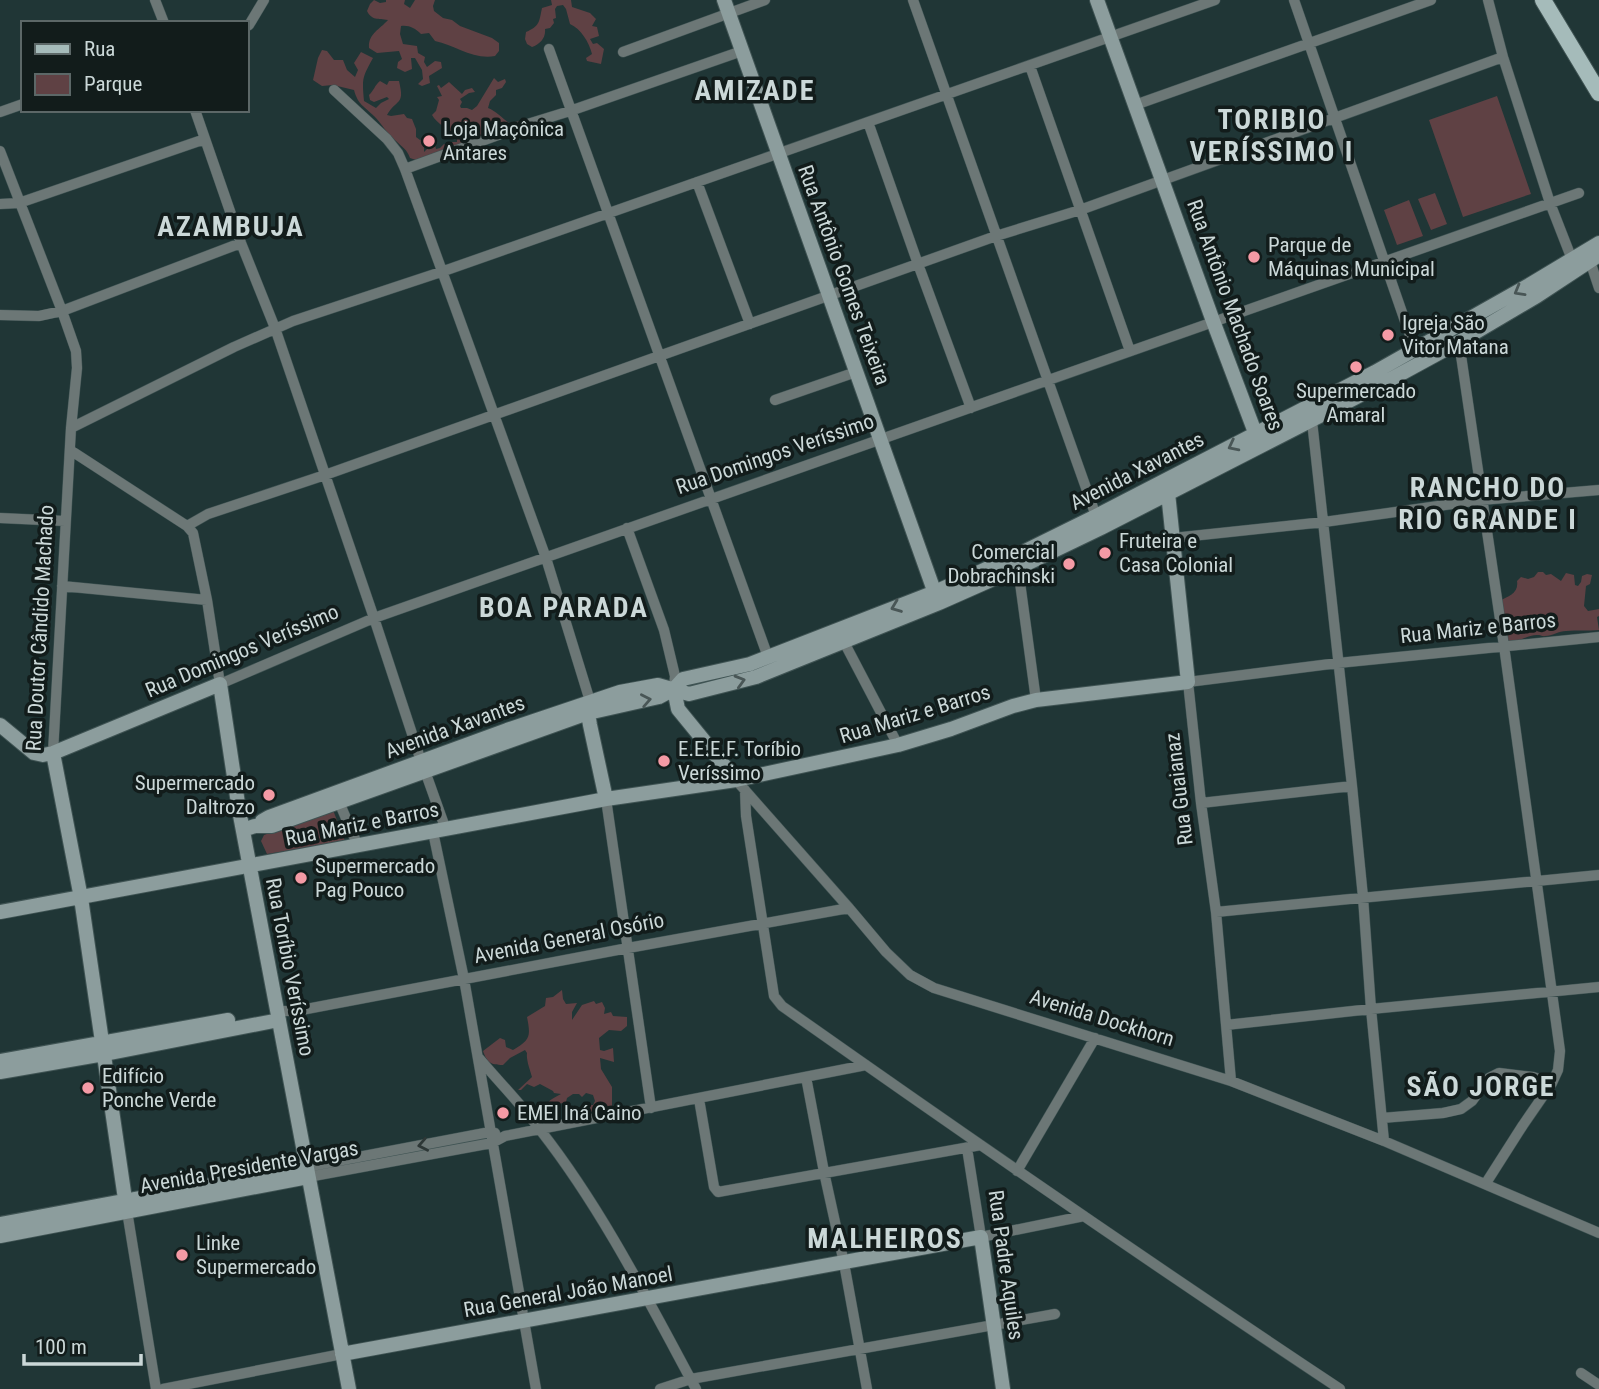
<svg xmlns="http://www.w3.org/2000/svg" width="1599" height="1389" font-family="'Roboto Condensed',sans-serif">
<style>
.green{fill:#5f4144}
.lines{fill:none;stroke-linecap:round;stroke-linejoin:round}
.street-casing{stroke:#3f5353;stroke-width:11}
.secondary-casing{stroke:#3f5353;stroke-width:16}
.primary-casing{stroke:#3f5353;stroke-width:18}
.street{stroke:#6c7776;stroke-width:10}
.secondary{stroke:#8c9d9d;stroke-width:14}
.primary{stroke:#a5bbba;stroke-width:16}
.oneway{stroke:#495656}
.oneway2{stroke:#2d3736}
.poi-dot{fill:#f49aa5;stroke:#121c1b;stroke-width:2.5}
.labels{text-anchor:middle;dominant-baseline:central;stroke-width:7;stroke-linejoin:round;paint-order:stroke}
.poi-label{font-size:21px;fill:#cbd8d8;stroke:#121c1b;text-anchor:start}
.street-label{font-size:21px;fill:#cbd8d8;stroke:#121c1b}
.district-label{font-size:28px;font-weight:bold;letter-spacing:2px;fill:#cbd8d8;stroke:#121c1b}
</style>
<rect width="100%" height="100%" fill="#203636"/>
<path class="green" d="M374,0L380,3L386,2V0H405L404,4L410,8L415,0H435L433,6L434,11L443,18L452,20L460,26L492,38L499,43V51L495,56C473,60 455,45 435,41L429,33L421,34C415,28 409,25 401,26L400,34L403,44L417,46L418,53L425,57L424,62L427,67L435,61L441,62L442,68L429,76L430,83L422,86L418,84L423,79L422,70L415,58H411L412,69L405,72L397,68L398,62L402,59L399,51L377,53L369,48C368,34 379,30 388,20C378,18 372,21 367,11L370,4Z
M551,0H571L572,7L590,13L596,19L592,26L597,27L599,36L590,39L593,44L597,43L604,49L601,64L587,61L586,58L592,54C589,42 581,29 570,24L566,9L563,5L557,6L555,9L556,18L553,19L554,23L550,28L545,29C546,38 540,44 532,47L527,44L525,39L526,32C540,26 539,22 542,8L552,5Z
M322,50L327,51L334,60H343L347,70L355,77L358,70L354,63L361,52L373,58C362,78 362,78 364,101L376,108L381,103L389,99L387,97L374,102L370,100L369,95C374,90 375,85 380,81L387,85L389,81H399C405,106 397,98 387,115L391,116L404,114L407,118L412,119L416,129V137L420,140L424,139L426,144L424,147V152L431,145H435L436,149L440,148L444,144L446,145L450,142H457V136C448,129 437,124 432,115L436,111L439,100L437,97L442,96L437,86L439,85L441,88L449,82L462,94L465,90L472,88L475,92L469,93L460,99L462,102L460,106L461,108H467L472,110L477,106L494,78L498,82L505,79L506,82L502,88L496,90V95L490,101L488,108C496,111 502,118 509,123L526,120V123L419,161L410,158C407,149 402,147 396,141C387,134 382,124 374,116C364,106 358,105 354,90L333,85L322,86L313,80L318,58Z
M1497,96L1531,194L1463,217L1429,120Z
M1435,193L1447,224L1431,230L1418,199Z
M1409,200L1423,236L1397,245L1384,210Z
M1538,572H1543L1546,575L1551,574L1561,581L1566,573L1574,575L1575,585L1578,586L1581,582L1582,576L1587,574L1592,575L1590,584L1586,586L1584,606L1588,611L1599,609V616L1597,617L1599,630C1588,631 1577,630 1566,631C1559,631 1552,636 1545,636C1543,637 1541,635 1539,635C1530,634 1521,640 1513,643L1506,640L1499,601C1509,596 1519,593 1517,581L1521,577L1528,579L1534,577Z
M333,810L345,841L267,854L261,841L264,835Z
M562,990L563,999L566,1004L577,1003L572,1012V1020L582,1005L594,1001L596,1004L602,1002L605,1008L604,1014L611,1012L613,1016L627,1017V1026L621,1031L609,1030L599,1038L600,1050L604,1051L613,1048L614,1062L600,1058L601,1069L612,1087V1108L592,1112L589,1110V1105H593L595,1101L593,1095L586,1093L582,1097L579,1094H573L567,1098L566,1102L553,1106L552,1111L546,1112C545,1100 553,1099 561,1094L554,1093L553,1091L540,1084L534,1087L527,1084L521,1090H518L532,1077C530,1070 526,1060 527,1053L525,1050L510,1058L503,1065C490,1065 487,1062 483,1051L500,1038L505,1040L506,1047L513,1050C530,1040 531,1037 527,1017L545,1006L546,998L553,997Z"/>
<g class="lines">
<defs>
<path id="street" d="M155,0L164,23
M913,0L1096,516
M1294,0L1415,350
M1488,0L1503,57L1550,203L1573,262
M247,26L249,25L264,0
M549,49L768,657
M623,52L765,0
M1030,66L1130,351
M334,90L387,139L398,153L405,169L546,558L590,701
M1135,105L1431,0
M195,110L241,243L275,328L374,618L421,761
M0,112L23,104
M868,122L918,264L971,408
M0,151L62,311L76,351L77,368L71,428L53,753
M405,169L531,123L570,111L742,51
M697,182L750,324
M0,204L19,203L205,139
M1588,255L1599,288
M0,315L39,316L62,311L241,243
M1459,342L1504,646L1560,1051L1558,1070L1552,1083L1523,1125L1486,1183
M775,400L856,372
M1312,421L1352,786L1363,897L1371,1009L1384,1141
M71,428L234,347L293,321L441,272L1215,0
M70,450L187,526L193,533L207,600L220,684L374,618L1579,193
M0,518L65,521
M187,526L208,514L325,475L996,236L1080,210L1503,57
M627,528L664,630L675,676L674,688
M1173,538L1324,522L1481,500L1599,490
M1018,568L1036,700
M62,586L207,600
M844,642L898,745
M425,771L446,830
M736,780L849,908L886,952L910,975L934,988L1231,1081L1384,1141L1599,1233
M745,790L746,816L774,996L782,1006C966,1136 1152,1264 1340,1389
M606,799L651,1108
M339,802L358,846
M1201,803L1352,786
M433,832L464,979L536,1389
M1216,912L1599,875
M277,1011H296L628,948L849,908
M1226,1025L1371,1009L1599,987
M478,1057C499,1082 522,1105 541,1131C602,1209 649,1302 696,1389
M806,1077L824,1172L844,1263L867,1389
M1231,1081L1216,912L1201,803L1188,682L1338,663L1599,637
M699,1099L714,1187L718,1192L981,1145
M1382,1118L1443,1113L1461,1109L1472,1101L1489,1078L1499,1073L1533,1077L1552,1083
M967,1148L981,1237L1084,1216
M306,1167L490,1132L495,1133
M1017,1171L1095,1038
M308,1177L492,1143L505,1136L866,1065
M127,1211L156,1389
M1581,1373L1599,1385
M163,1389L342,1354
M660,1389L691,1379L1055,1314"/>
<path id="secondary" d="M724,0L937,599
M1097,0L1213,321L1259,443
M674,689L678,709L736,780
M589,705L588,713L590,725L606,799
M0,725L34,753L43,755L53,753L220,684L239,810L349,1389
M53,753L81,898L125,1199L122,1201L121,1206L123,1210L127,1211L130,1208V1204L125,1199
M262,821L269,817L507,730L620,692L658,685L689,694L756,677L939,603L1018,568L1101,528L1382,384L1459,342L1537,296L1599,255
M243,830L255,826H272L588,713L659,697L674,689L683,679L750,664L935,592L1011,558L1096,516L1375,372L1529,285L1599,243
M0,912L606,799L736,780L898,745L951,729L1013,706L1036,700L1188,682L1168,493
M0,1061L228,1020
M0,1072L104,1054L279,1020
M0,1224L306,1167
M0,1236L308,1177
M342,1354L981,1237L1003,1389"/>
<path id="primary" d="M1543,0L1599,93"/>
</defs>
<use href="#street" class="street-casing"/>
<use href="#secondary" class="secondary-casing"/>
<use href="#primary" class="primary-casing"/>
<use href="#street" class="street"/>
<use href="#secondary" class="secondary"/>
<use href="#primary" class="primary"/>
</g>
<defs><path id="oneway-chevron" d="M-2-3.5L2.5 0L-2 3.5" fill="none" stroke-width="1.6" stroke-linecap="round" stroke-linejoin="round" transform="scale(1.75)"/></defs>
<g class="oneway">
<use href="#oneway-chevron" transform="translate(1519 291) rotate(150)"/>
<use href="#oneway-chevron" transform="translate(1233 446) rotate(153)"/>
<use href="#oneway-chevron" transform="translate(896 607) rotate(159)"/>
<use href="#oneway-chevron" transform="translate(740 681) rotate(-16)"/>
<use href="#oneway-chevron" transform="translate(646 700) rotate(-11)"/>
</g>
<use class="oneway2" href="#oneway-chevron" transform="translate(423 1145) rotate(169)"/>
<g class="poi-dot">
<circle cx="429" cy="141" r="7"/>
<circle cx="1254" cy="257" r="7"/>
<circle cx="1388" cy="335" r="7"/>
<circle cx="1356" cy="367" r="7"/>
<circle cx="1105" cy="553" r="7"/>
<circle cx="1069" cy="564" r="7"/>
<circle cx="664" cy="761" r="7"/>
<circle cx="269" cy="795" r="7"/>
<circle cx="301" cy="878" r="7"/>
<circle cx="88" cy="1088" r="7"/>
<circle cx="503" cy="1113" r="7"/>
<circle cx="182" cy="1255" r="7"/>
</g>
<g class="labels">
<g class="poi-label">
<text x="443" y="129">Loja Maçônica<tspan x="443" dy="24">Antares</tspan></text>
<text x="1268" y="245">Parque de<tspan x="1268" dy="24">Máquinas Municipal</tspan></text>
<text x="1402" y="323">Igreja São<tspan x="1402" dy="24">Vitor Matana</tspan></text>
<text x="1356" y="391" text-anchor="middle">Supermercado<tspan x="1356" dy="24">Amaral</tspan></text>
<text x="1119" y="541">Fruteira e<tspan x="1119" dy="24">Casa Colonial</tspan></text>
<text x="1055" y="552" text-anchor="end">Comercial<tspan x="1055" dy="24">Dobrachinski</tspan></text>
<text x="678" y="749">E.E.E.F. Toríbio<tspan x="678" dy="24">Veríssimo</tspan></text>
<text x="255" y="783" text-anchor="end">Supermercado<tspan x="255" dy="24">Daltrozo</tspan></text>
<text x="315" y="866">Supermercado<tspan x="315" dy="24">Pag Pouco</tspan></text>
<text x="102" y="1076">Edifício<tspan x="102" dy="24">Ponche Verde</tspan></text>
<text x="517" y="1113">EMEI Iná Caino</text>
<text x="196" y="1243">Linke<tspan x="196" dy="24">Supermercado</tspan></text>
</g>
<g class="street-label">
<text transform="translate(844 275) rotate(70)">Rua Antônio Gomes Teixeira</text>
<text transform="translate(1235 315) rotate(70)">Rua Antônio Machado Soares</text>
<text transform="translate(775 454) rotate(-19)">Rua Domingos Veríssimo</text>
<text transform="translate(1137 471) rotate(-27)">Avenida Xavantes</text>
<text transform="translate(40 628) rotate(-87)">Rua Doutor Cândido Machado</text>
<text transform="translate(1478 628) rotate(-6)">Rua Mariz e Barros</text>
<text transform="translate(242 651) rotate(-23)">Rua Domingos Veríssimo</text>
<text transform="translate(915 714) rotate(-17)">Rua Mariz e Barros</text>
<text transform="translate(455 727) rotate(-20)">Avenida Xavantes</text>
<text transform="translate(1179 789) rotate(-97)">Rua Guaianaz</text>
<text transform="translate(362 824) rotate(-11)">Rua Mariz e Barros</text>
<text transform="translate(569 938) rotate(-11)">Avenida General Osório</text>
<text transform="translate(290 967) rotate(79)">Rua Toríbio Veríssimo</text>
<text transform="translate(1102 1018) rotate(17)">Avenida Dockhorn</text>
<text transform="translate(249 1167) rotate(-10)">Avenida Presidente Vargas</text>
<text transform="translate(1006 1265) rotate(82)">Rua Padre Aquiles</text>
<text transform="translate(568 1292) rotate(-10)">Rua General João Manoel</text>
</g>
<g class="district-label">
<text x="755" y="90">AMIZADE</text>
<text x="1272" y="119">TORIBIO<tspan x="1272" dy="32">VERÍSSIMO I</tspan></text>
<text x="231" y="226">AZAMBUJA</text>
<text x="1488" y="487">RANCHO DO<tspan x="1488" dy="32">RIO GRANDE I</tspan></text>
<text x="564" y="607">BOA PARADA</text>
<text x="1481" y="1086">SÃO JORGE</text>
<text x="885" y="1238">MALHEIROS</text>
</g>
</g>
<rect x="21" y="21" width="228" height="91" fill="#121c1b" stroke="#5c6767" stroke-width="2"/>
<rect x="35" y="44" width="35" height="10" fill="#a5bbba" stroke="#5c6767" stroke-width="2"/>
<text x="84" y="56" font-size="21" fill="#cbd8d8">Rua</text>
<rect x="35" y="74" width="35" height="21" fill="#5f4144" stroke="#5c6767" stroke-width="2"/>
<text x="84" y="91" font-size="21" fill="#cbd8d8">Parque</text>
<path d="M24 1354v10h117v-10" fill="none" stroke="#cbd8d8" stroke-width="3.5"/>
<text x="35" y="1354" font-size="21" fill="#cbd8d8" stroke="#121c1b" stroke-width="5" paint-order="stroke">100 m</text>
</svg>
